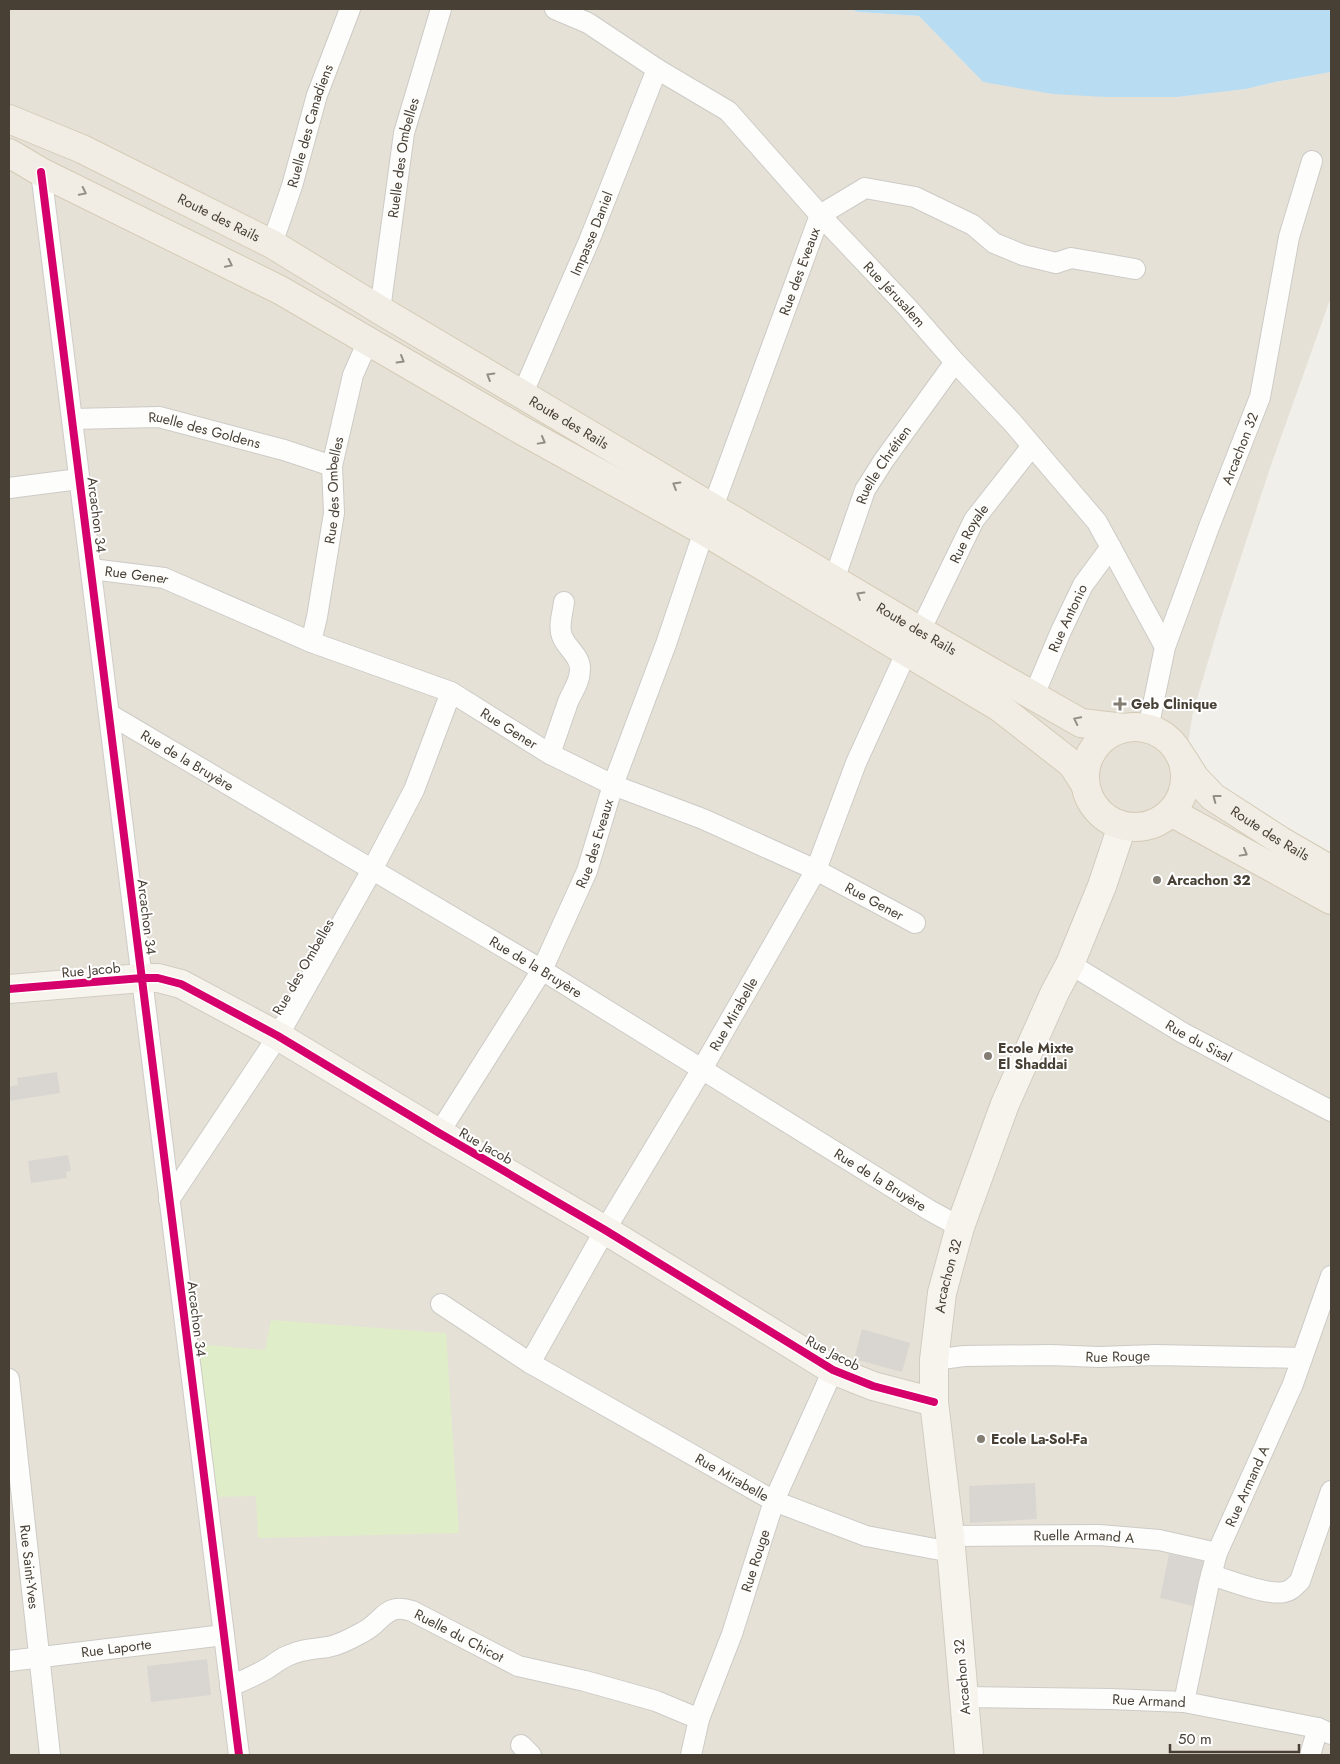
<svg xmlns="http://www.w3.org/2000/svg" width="1340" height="1764" font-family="Jost,sans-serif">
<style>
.residential{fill:#e6e1d7}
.green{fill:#dfedc8}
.water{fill:#b8dcf2}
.building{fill:#d9d6d1}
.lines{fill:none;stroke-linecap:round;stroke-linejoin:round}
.street-casing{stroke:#cdcbc6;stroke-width:22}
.secondary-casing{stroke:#d1ccc1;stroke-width:30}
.primary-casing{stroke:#d4cbb6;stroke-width:30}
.street{stroke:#fdfdfc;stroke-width:20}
.secondary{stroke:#f7f4ee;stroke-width:28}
.primary{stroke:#f1ede4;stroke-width:28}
.cycleway-casing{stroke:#fff;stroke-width:11}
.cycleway{stroke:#d6006c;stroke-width:8}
.oneway{stroke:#948e84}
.poi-dot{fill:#837d74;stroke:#fff;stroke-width:2}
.labels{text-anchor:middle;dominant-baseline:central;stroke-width:4;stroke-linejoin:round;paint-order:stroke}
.street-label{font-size:14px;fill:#484035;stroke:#fff}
.poi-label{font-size:14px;font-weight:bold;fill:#484035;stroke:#fff;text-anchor:start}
</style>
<rect width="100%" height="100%" fill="#f1efea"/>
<path class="residential" d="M9,9H850L858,12L919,16L983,82L1105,97H1177L1246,89L1275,82L1331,72V297L1270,468L1221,618L1193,712L1186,756L1196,797L1331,900V1755H9Z"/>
<path class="green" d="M271,1320L446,1333L459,1533L258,1538L256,1496L216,1497L196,1344L265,1350Z"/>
<path class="water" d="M850,9H1331V72L1275,82L1246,89L1177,97H1105L1053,94L983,82L919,16L858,12Z"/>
<path class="building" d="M57,1072L60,1093L9,1101V1087L18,1085L17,1078Z
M68,1155L71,1171L66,1172L67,1178L31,1183L28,1161Z
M862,1329L910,1343L902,1372L854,1359Z
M1035,1483L1037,1519L970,1523L969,1486Z
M1169,1554L1203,1561L1193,1606L1160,1598Z
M207,1659L211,1695L151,1702L147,1666Z"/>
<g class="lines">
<defs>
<g id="street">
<path id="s1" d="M555,9L588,23L657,69L728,111L820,215L907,307L955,362L1012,422L1097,522L1165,647"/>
<path d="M41,172L239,1755"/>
<path id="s2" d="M272,244L292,186L317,95L350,9"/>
<path id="s3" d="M380,310L404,133L441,9"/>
<path id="s4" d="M522,395L589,241L657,69"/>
<path id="s5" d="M72,419L159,417L284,450L332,466"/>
<path d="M9,488L79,479"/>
<path id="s6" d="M713,507L820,215L865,188L915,197L973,225L994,243L1023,255L1056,263L1071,258L1135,269"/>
<path id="s7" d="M91,569L164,578L311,642L451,692L550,754L613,785L703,819L816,870L915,923"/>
<path id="s8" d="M834,580L865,490L884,460L955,362"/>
<path id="s9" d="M920,631L974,520L1032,446"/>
<path id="s10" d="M311,642L317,617L334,513L332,466L353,375L368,341"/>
<path id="s11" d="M1034,695L1061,631L1083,585L1111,547"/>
<path id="s12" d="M109,714L542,970L929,1210L960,1227"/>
<path id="s13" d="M1148,729L1165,647L1209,527L1260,397L1289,237L1312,161"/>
<path d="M550,754C556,737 562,719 568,702C572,692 580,682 580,670C581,656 566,648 562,636C558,626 563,612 564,602"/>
<path id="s14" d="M1070,964L1183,1033L1331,1111"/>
<path id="s15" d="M439,1133L542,970L587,871L613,785L666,644L704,531"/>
<path d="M169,1200L278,1036L372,870L414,790L451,692"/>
<path id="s16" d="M441,1304L530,1363L774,1501L866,1536L951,1552"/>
<path id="s17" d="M934,1360L964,1356L1050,1355L1099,1357L1155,1355L1302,1358"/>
<path id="s18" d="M530,1363L605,1230L702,1069L816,870L856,763L907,651"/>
<path id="s19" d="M9,1379L50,1755"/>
<path id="s20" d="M950,1536L1099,1535L1159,1540L1217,1553"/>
<path d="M1211,1575C1229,1580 1267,1596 1284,1592C1291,1591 1295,1586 1300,1581L1331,1491"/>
<path id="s21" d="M9,1661L224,1635"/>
<path id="s22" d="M230,1686C243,1681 256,1675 268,1668C274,1664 280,1659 287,1656C301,1649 314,1649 328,1647C340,1645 352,1638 363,1632C383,1622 385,1602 412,1611L518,1666L585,1681L656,1701L699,1719"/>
<path id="s23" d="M963,1697L1110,1699L1184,1702L1318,1728L1331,1734"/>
<path id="s24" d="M1184,1702L1209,1583L1217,1553L1293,1384L1331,1276"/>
<path d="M521,1745L531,1755"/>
<path id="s25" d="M691,1755L699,1719L732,1634L774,1501L833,1370"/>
<path d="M1310,1755L1318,1728"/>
</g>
<g id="secondary">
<path d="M9,989L142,978H158L181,984L278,1036L439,1133L605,1230L833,1370L873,1386L934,1402"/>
<path id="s26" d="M969,1755L950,1536L934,1402V1360L942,1293L960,1227L1005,1104L1055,992L1070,964L1102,886L1122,826"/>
</g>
<g id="primary">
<path id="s27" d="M9,119L82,149L272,244L380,310L920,631L1081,723L1124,728"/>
<path d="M9,153L41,172L280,290L521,430L704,531L999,707L1072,764L1085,784"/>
<circle cx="1135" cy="777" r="50"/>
<path id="s28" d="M1181,756L1195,778L1213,797L1281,841L1331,870"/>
<path d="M1171,812L1331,900"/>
</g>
</defs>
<use href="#street" class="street-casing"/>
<use href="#secondary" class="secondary-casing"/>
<use href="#primary" class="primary-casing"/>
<use href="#street" class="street"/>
<use href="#secondary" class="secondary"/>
<use href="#primary" class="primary"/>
<defs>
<path id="cycleway" d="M41,172L239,1755
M9,989L142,978H158L181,984L278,1036L439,1133L605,1230L833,1370L873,1386L934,1402"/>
</defs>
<use href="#cycleway" class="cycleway-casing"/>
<use href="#cycleway" class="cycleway"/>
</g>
<defs><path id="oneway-chevron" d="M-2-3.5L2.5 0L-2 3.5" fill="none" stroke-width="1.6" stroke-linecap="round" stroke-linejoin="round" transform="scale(1.25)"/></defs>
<g class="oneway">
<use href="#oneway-chevron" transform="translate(83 192) rotate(26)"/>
<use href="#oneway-chevron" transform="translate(229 264) rotate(26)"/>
<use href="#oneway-chevron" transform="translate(401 360) rotate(30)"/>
<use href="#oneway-chevron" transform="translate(490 376) rotate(-149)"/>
<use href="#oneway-chevron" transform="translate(542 441) rotate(29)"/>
<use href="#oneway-chevron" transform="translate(676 485) rotate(-149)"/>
<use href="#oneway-chevron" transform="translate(860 595) rotate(-149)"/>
<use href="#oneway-chevron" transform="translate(1077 720) rotate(-154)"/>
<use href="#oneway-chevron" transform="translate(1216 798) rotate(-143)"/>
<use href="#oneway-chevron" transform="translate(1244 853) rotate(29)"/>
</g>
<g class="poi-dot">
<path d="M1117.5 696.5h5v5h5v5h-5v5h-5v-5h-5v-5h5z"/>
<circle cx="1157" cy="880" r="5"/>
<circle cx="988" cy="1056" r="5"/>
<circle cx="981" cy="1439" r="5"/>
</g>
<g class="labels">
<g class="street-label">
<text stroke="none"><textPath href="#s2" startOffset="124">Ruelle des Canadiens</textPath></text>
<text stroke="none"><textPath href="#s3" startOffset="154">Ruelle des Ombelles</textPath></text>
<text stroke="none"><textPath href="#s27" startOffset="232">Route des Rails</textPath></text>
<text stroke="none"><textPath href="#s4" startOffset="176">Impasse Daniel</textPath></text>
<text stroke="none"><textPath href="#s6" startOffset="251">Rue des Eveaux</textPath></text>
<text stroke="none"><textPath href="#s1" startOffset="449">Rue Jérusalem</textPath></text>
<text stroke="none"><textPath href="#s27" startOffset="638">Route des Rails</textPath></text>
<text stroke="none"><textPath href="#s5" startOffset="134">Ruelle des Goldens</textPath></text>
<text stroke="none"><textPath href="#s13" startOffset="296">Arcachon 32</textPath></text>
<text stroke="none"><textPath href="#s8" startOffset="126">Ruelle Chrétien</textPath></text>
<text stroke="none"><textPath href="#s10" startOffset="154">Rue des Ombelles</textPath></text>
<text transform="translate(97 515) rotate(83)">Arcachon 34</text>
<text stroke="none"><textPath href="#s9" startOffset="109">Rue Royale</textPath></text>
<text stroke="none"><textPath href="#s7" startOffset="46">Rue Gener</textPath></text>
<text stroke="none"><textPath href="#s11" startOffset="84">Rue Antonio</textPath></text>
<text stroke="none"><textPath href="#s27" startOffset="1042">Route des Rails</textPath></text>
<text stroke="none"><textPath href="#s7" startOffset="451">Rue Gener</textPath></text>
<text stroke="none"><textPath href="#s12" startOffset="91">Rue de la Bruyère</textPath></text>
<text stroke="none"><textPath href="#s28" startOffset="120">Route des Rails</textPath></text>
<text stroke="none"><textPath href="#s15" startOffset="330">Rue des Eveaux</textPath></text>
<text stroke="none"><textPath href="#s7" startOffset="856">Rue Gener</textPath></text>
<text transform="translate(147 917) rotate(83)">Arcachon 34</text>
<text transform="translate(303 967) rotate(-60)">Rue des Ombelles</text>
<text stroke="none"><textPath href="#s12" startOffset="496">Rue de la Bruyère</textPath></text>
<text transform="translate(91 970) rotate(-5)">Rue Jacob</text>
<text stroke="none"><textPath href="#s18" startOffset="404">Rue Mirabelle</textPath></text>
<text stroke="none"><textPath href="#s14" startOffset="150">Rue du Sisal</textPath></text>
<text transform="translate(486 1146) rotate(30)">Rue Jacob</text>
<text stroke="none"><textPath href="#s12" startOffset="901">Rue de la Bruyère</textPath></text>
<text stroke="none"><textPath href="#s26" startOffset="482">Arcachon 32</textPath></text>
<text transform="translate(197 1319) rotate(83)">Arcachon 34</text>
<text transform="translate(833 1353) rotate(28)">Rue Jacob</text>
<text stroke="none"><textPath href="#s17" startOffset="184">Rue Rouge</textPath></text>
<text stroke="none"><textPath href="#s16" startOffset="339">Rue Mirabelle</textPath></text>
<text stroke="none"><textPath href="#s24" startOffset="226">Rue Armand A</textPath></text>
<text stroke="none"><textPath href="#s20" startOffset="134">Ruelle Armand A</textPath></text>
<text stroke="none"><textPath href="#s25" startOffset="205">Rue Rouge</textPath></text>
<text stroke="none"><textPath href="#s19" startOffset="189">Rue Saint-Yves</textPath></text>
<text stroke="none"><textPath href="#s22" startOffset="255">Ruelle du Chicot</textPath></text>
<text stroke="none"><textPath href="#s21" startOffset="108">Rue Laporte</textPath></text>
<text transform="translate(962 1677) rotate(-95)">Arcachon 32</text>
<text stroke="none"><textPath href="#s23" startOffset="186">Rue Armand</textPath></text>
</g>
<g class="poi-label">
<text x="1131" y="704">Geb Clinique</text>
<text x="1167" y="880">Arcachon 32</text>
<text x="998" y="1048">Ecole Mixte<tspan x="998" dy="16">El Shaddai</tspan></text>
<text x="991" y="1439">Ecole La-Sol-Fa</text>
</g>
</g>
<rect width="1340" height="1764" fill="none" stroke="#484035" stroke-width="20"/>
<path d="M1170 1744v8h129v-8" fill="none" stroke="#484035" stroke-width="2.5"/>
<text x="1178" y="1744" font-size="15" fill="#484035" stroke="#ffffff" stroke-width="4" paint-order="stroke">50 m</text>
</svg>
